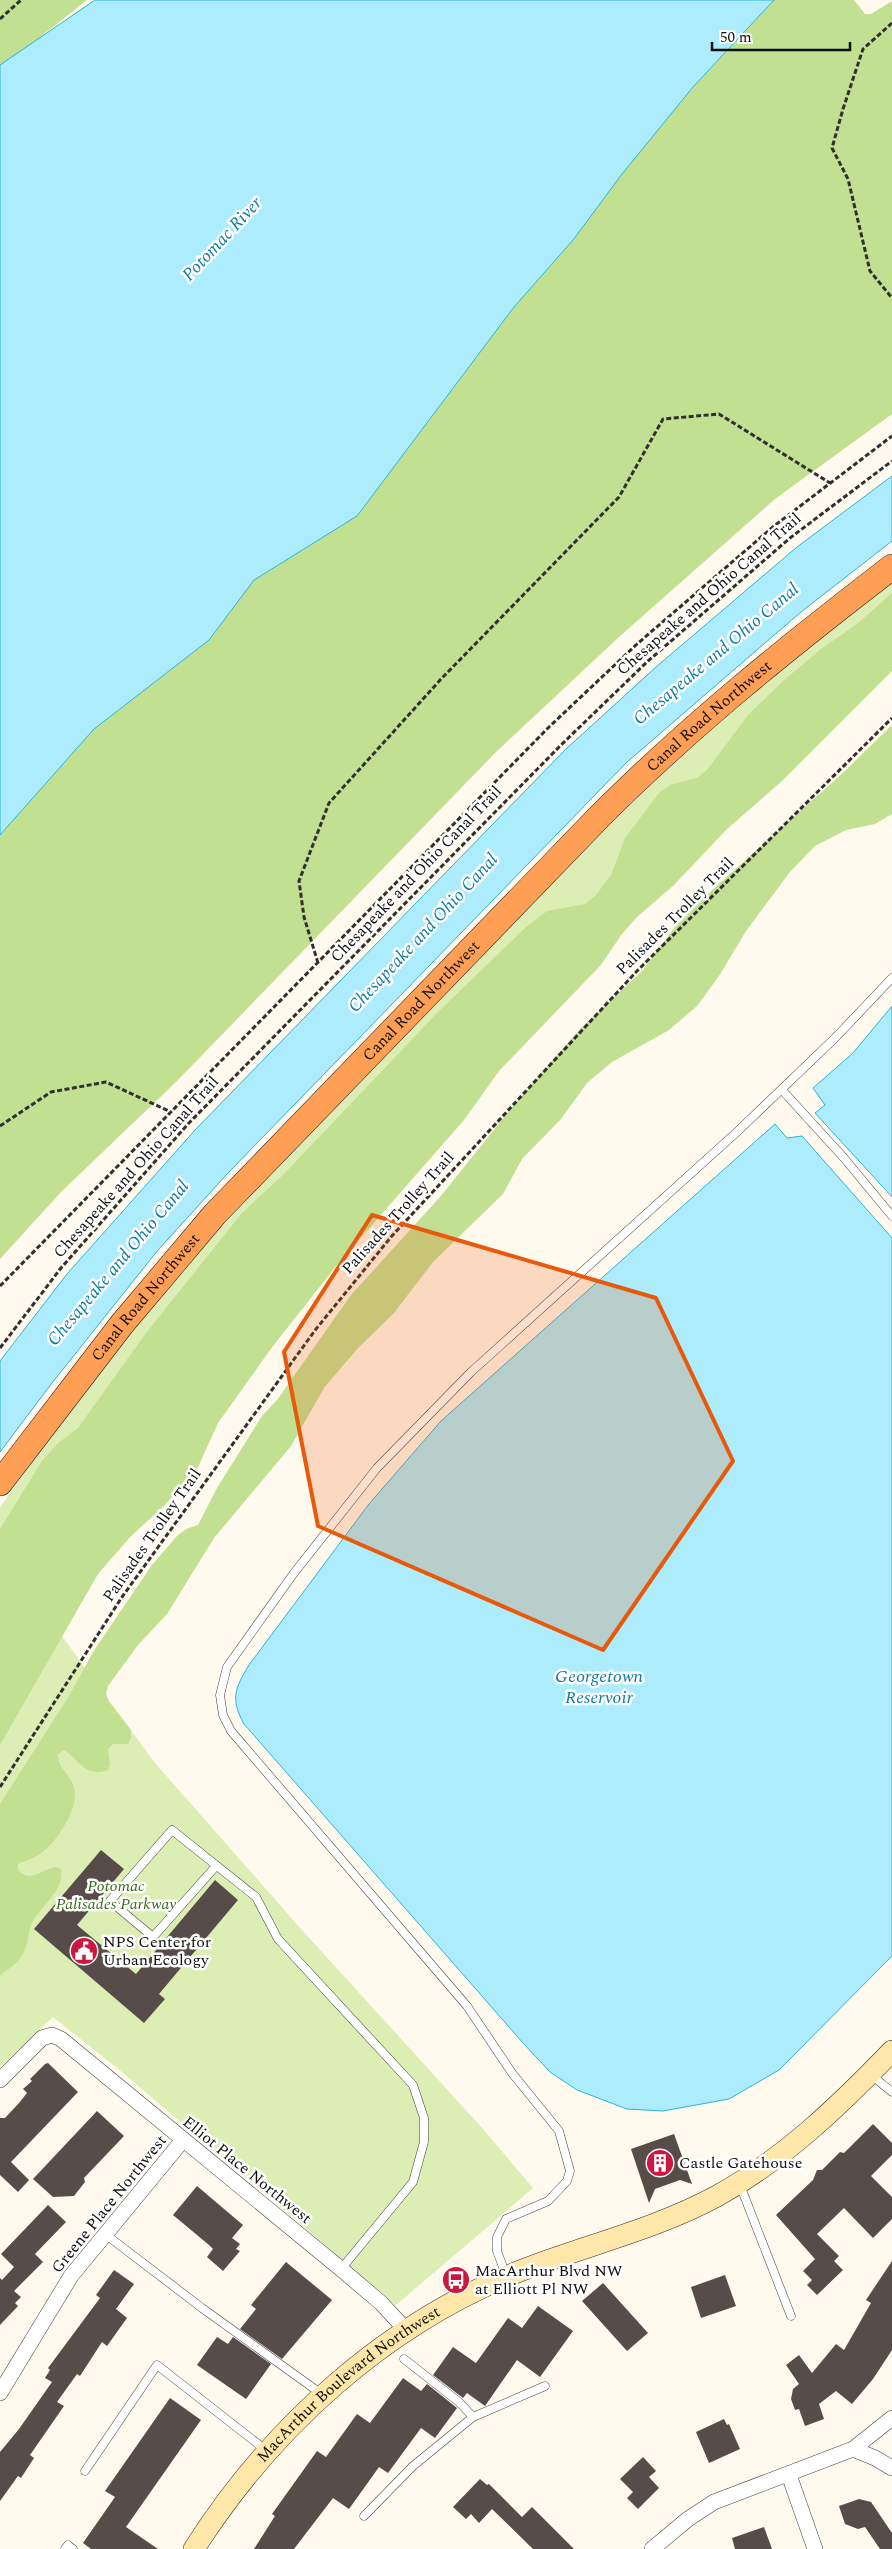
<svg xmlns="http://www.w3.org/2000/svg" width="892" height="2549" font-family="Spectral,serif">
<style>
.green{fill:#dceeb3}
.forest{fill:#c2e091}
.water{fill:#adecfc;stroke:#2cb3db}
.building{fill:#574c49}
.lines{fill:none;stroke-linecap:round;stroke-linejoin:round}
.service-casing{stroke:#414141;stroke-width:9}
.minor-casing{stroke:#414141;stroke-width:16}
.secondary-casing{stroke:#303030;stroke-width:22}
.trunk-casing{stroke:#1f1f1f;stroke-width:26}
.path{stroke:#303030;stroke-width:3;stroke-dasharray:5 2.5;stroke-linecap:butt}
.service{stroke:#fff;stroke-width:8}
.minor{stroke:#fff;stroke-width:15}
.secondary{stroke:#ffe7a9;stroke-width:21}
.trunk{stroke:#ff9e55;stroke-width:25}
.marked{fill:#e8590c;fill-opacity:0.2;stroke:#e8590c;stroke-width:4;stroke-linejoin:round}
.labels{text-anchor:middle;dominant-baseline:central;stroke-width:5;stroke-linejoin:round;paint-order:stroke}
.street-label{font-size:16px;fill:#0e0e0e;stroke:#fff}
.park-label{font-size:16px;font-style:italic;fill:#376c17;stroke:#fff}
.poi-label{font-size:16px;fill:#0e0e0e;stroke:#fff;text-anchor:start}
.water-label{font-size:18px;font-style:italic;fill:#0a7ba4;stroke:#fff}
</style>
<rect width="100%" height="100%" fill="#fff9ee"/>
<path class="green" d="M892,581V622L854,649L42,1609L155,1763L301,1929L483,2129L533,2188L396,2305L117,2068L53,2017L0,2067V1507L115,1348L203,1247L433,1005L591,843L719,720Z"/>
<path class="forest" d="M0,0H87L0,69Z
M774,0H854L865,14H871L892,1V414L775,499L619,637L496,752L177,1081L61,1192L0,1259V835L94,729L209,640L253,580L357,516L514,307L573,240L622,174L693,87Z
M892,593V671L783,780L726,830L674,885L637,917L622,934L600,966L499,1071L464,1120L337,1265L273,1346L218,1423L198,1467L164,1506L131,1536L98,1574L0,1745V1529L42,1461L57,1444L78,1428L146,1333L242,1213L284,1174L438,1012L526,927L547,911L585,904L596,895L611,875L625,838L659,793L670,785L697,778L707,770L748,715L783,681L821,649L857,624Z
M892,725V814L875,824L846,830L815,846L790,872L746,931L719,976L697,1006L669,1030L612,1062L587,1083L561,1119L522,1159L503,1194L433,1262L394,1313L358,1348L324,1388L291,1446L214,1538L167,1614L138,1645L108,1686L106,1694L109,1702L131,1730V1738L128,1744H113L108,1749L110,1764L108,1770C84,1778 80,1760 64,1750L58,1754C58,1770 71,1774 74,1788C80,1808 56,1843 40,1854C34,1858 25,1861 18,1864V1870C31,1884 41,1869 56,1867L61,1869C65,1891 40,1906 32,1923C28,1933 28,1945 23,1954C18,1963 9,1969 0,1975V1804L69,1696L93,1652L152,1565L177,1536L186,1529L198,1525L217,1488L262,1416L277,1400L351,1295L440,1197L513,1106L580,1029L642,971L675,927L711,891L845,771Z"/>
<path class="water" d="M95,0H774L693,87L622,174L573,240L514,307L357,516L254,580L209,640L94,729L0,835V65Z
M892,476V541L801,612L627,762L228,1173L158,1250L52,1383L0,1452V1361L67,1274L195,1130L565,750L656,667L797,547Z
M892,1006V1197L815,1113L825,1105L813,1088L853,1053Z
M775,1124L787,1138L802,1136L892,1238V1956L779,2070L729,2099L663,2111L627,2109L577,2090L550,2072L523,2043L244,1724C230,1699 235,1688 249,1665L369,1504L441,1421Z"/>
<path class="building" d="M101,1850L124,1869L77,1925L136,1974L215,1880L238,1900L159,1994L165,1999L144,2023L34,1929Z
M48,2063L78,2092L11,2162L29,2180L18,2192L0,2175V2118H5L19,2103L27,2093L23,2089L32,2081L30,2079L45,2064Z
M97,2111L124,2136L84,2178L85,2182L74,2196L53,2197L33,2179Z
M873,2124L892,2143V2155L871,2176L892,2197V2219L873,2238L844,2208L817,2234L839,2256L834,2261L843,2270L817,2295L807,2285L812,2280L803,2271L815,2259L776,2215L813,2180L817,2170H822L840,2152L844,2153Z
M674,2134L692,2184L680,2180L655,2189L649,2203L631,2149Z
M197,2186L243,2225L232,2238L240,2244L236,2249L240,2251L223,2271L207,2257L213,2249L209,2245L173,2215Z
M48,2205L66,2222L35,2254L43,2262L14,2291L21,2297L15,2303L18,2306L0,2325V2278L2,2280L14,2267L1,2254Z
M892,2261V2350L873,2379L852,2404L836,2391L819,2404L824,2419L805,2426L799,2409L795,2410L791,2399L793,2389L799,2384L786,2365L799,2355L812,2373L836,2344L844,2350L871,2303L866,2300Z
M286,2262L332,2300L282,2359L240,2329L256,2309L251,2305Z
M114,2270L134,2284L116,2309L127,2318L107,2346L102,2342L80,2376L77,2374L57,2402L64,2406L30,2455L34,2458L21,2478L18,2476L0,2501V2452L19,2429L52,2382L45,2378L50,2370L48,2368L100,2298L96,2295Z
M725,2275L736,2306L701,2318L691,2287Z
M603,2283L648,2333L627,2351L582,2301Z
M538,2306L573,2331L540,2377L517,2360L485,2406L467,2393L463,2398L433,2375L453,2347L476,2363L508,2318L522,2328Z
M217,2337L228,2344L233,2337L271,2364L246,2399L197,2365Z
M403,2378L421,2391L427,2384L457,2408L435,2438L421,2428L388,2473L379,2467L349,2509L333,2498L294,2549H254L275,2516L272,2514L317,2451L326,2457L357,2414L370,2423Z
M170,2398L201,2420L126,2527L158,2549H91L83,2543L115,2497L105,2491Z
M724,2419L727,2425L729,2424L740,2449L709,2463L696,2432Z
M643,2457L656,2471L649,2477L659,2488L638,2509L627,2498L633,2492L620,2479Z
M480,2479L487,2485L489,2484L522,2517L532,2507L574,2549H533L492,2509L479,2523L471,2514L466,2519L453,2507Z
M859,2499L871,2502L892,2533V2549H880L865,2527L858,2529L845,2524L839,2506Z
M764,2527L772,2549H735L732,2538Z"/>
<g class="lines">
<defs>
<path id="service" d="M782,1090L844,1158L892,1216
M216,1866L153,1937L110,1901L172,1830L256,1897L278,1939L413,2085L424,2118V2142L413,2182L341,2269
M870,2074L892,2092
M740,2185L791,2316
M105,2234L202,2308L323,2395
M506,2275L497,2251V2237L506,2219L548,2201L567,2181L570,2171L559,2131L512,2073L467,2006L231,1731L223,1715L220,1695L227,1667L294,1573L377,1468L471,1372L738,1131L836,1037L892,978
M473,2417L545,2386
M85,2471L157,2365L267,2451
M364,2516L413,2466L473,2417L459,2402L404,2359
M65,2549L68,2545L73,2549"/>
<path id="minor" d="M0,2080L42,2038L52,2035L61,2039L341,2269L381,2303L407,2331
M0,2393L71,2276L183,2140
M853,2449L875,2458L892,2468
M789,2475L815,2549
M652,2549L688,2519L714,2502L853,2449L892,2418"/>
<g id="secondary">
<path id="s1" d="M194,2549C271,2428 385,2324 520,2271C586,2245 654,2230 717,2196C784,2159 839,2106 892,2051"/>
</g>
<g id="trunk">
<path id="s2" d="M0,1483L122,1324L215,1214L599,817C692,724 788,647 892,567"/>
</g>
</defs>
<use href="#service" class="service-casing"/>
<use href="#minor" class="minor-casing"/>
<use href="#secondary" class="secondary-casing"/>
<use href="#trunk" class="trunk-casing"/>
<path class="path" d="M0,19L21,0
M892,23L863,49L843,109L832,148L848,179L870,271L892,298
M318,963L304,917L299,881L329,803L442,678L619,497L663,419L719,414L830,483
M0,1126L51,1092L106,1082L171,1112
M0,1286L549,727L637,644L774,526L892,436
M0,1348L61,1268L188,1124L561,745L648,661L790,538L892,461
M0,1787L122,1597L316,1329L391,1237L637,971L892,718"/>
<use href="#service" class="service"/>
<use href="#minor" class="minor"/>
<use href="#secondary" class="secondary"/>
<use href="#trunk" class="trunk"/>
</g>
<path class="marked" d="M372,1215L656,1298L733,1461L603,1650L318,1526L284,1352Z"/>
<defs>
<symbol id="civic-disc" viewBox="-11 -11 22 22"><circle r="9.5" fill="#cc173f" stroke="#fff"/><path d="M-.6-6.5H3V-4.5H.6V-3L4-1V1h2V6H-6V1h2V-1L-.6-3ZM-1.2 2.5V6h2.4V2.5Z" fill="#fff"/></symbol>
<symbol id="building-disc" viewBox="-11 -11 22 22"><circle r="9.5" fill="#cc173f" stroke="#fff"/><path d="M-4-6H4V6H1V3H-1V6H-4ZM-2.5-4.3h1.7v1.8h-1.7ZM.8-4.3h1.7v1.8H.8ZM-2.5-1h1.7V.8h-1.7ZM.8-1h1.7V.8H.8Z" fill="#fff"/></symbol>
<symbol id="bus-disc" viewBox="-11 -11 22 22"><circle r="9.5" fill="#cc173f" stroke="#fff"/><path d="M-5-6H5V4H4V6H2V4H-2V6H-4V4H-5ZM-3.5-4V0h7V-4ZM-3.5 1.2v1.5H-2V1.2ZM2 1.2v1.5H3.5V1.2Z" fill="#fff"/></symbol>
</defs>
<g fill-rule="evenodd">
<use href="#civic-disc" x="68" y="1935" width="32" height="32"/>
<use href="#building-disc" x="644" y="2147" width="32" height="32"/>
<use href="#bus-disc" x="440" y="2264" width="32" height="32"/>
</g>
<g class="labels">
<g class="street-label">
<text transform="translate(709 594) rotate(-41)">Chesapeake and Ohio Canal Trail</text>
<text stroke="none"><textPath href="#s2" startOffset="1046">Canal Road Northwest</textPath></text>
<text transform="translate(416 874) rotate(-46)">Chesapeake and Ohio Canal Trail</text>
<text transform="translate(675 916) rotate(-45)">Palisades Trolley Trail</text>
<text stroke="none"><textPath href="#s2" startOffset="641">Canal Road Northwest</textPath></text>
<text transform="translate(136 1167) rotate(-48)">Chesapeake and Ohio Canal Trail</text>
<text transform="translate(398 1213) rotate(-48)">Palisades Trolley Trail</text>
<text stroke="none"><textPath href="#s2" startOffset="236">Canal Road Northwest</textPath></text>
<text transform="translate(152 1535) rotate(-55)">Palisades Trolley Trail</text>
<text transform="translate(247 2170) rotate(39)">Elliot Place Northwest</text>
<text transform="translate(109 2204) rotate(-51)">Greene Place Northwest</text>
<text stroke="none"><textPath href="#s1" startOffset="228">MacArthur Boulevard Northwest</textPath></text>
</g>
<g class="park-label">
<text x="116" y="1886">Potomac<tspan x="116" dy="18">Palisades Parkway</tspan></text>
</g>
<g class="poi-label">
<text x="103" y="1942">NPS Center for<tspan x="103" dy="18">Urban Ecology</tspan></text>
<text x="679" y="2163">Castle Gatehouse</text>
<text x="475" y="2271">MacArthur Blvd NW<tspan x="475" dy="18">at Elliott Pl NW</tspan></text>
</g>
<g class="water-label">
<text transform="translate(222 239) rotate(-47)">Potomac River</text>
<text transform="translate(716 654) rotate(-40)">Chesapeake and Ohio Canal</text>
<text transform="translate(423 933) rotate(-47)">Chesapeake and Ohio Canal</text>
<text transform="translate(118 1263) rotate(-50)">Chesapeake and Ohio Canal</text>
<text x="599" y="1676">Georgetown<tspan x="599" dy="21">Reservoir</tspan></text>
</g>
</g>
<path d="M712 42v8h138v-8" fill="none" stroke="#0e0e0e" stroke-width="2.5"/>
<text x="720" y="42" font-size="15" fill="#0e0e0e" stroke="#ffffff" stroke-width="4" paint-order="stroke">50 m</text>
</svg>
